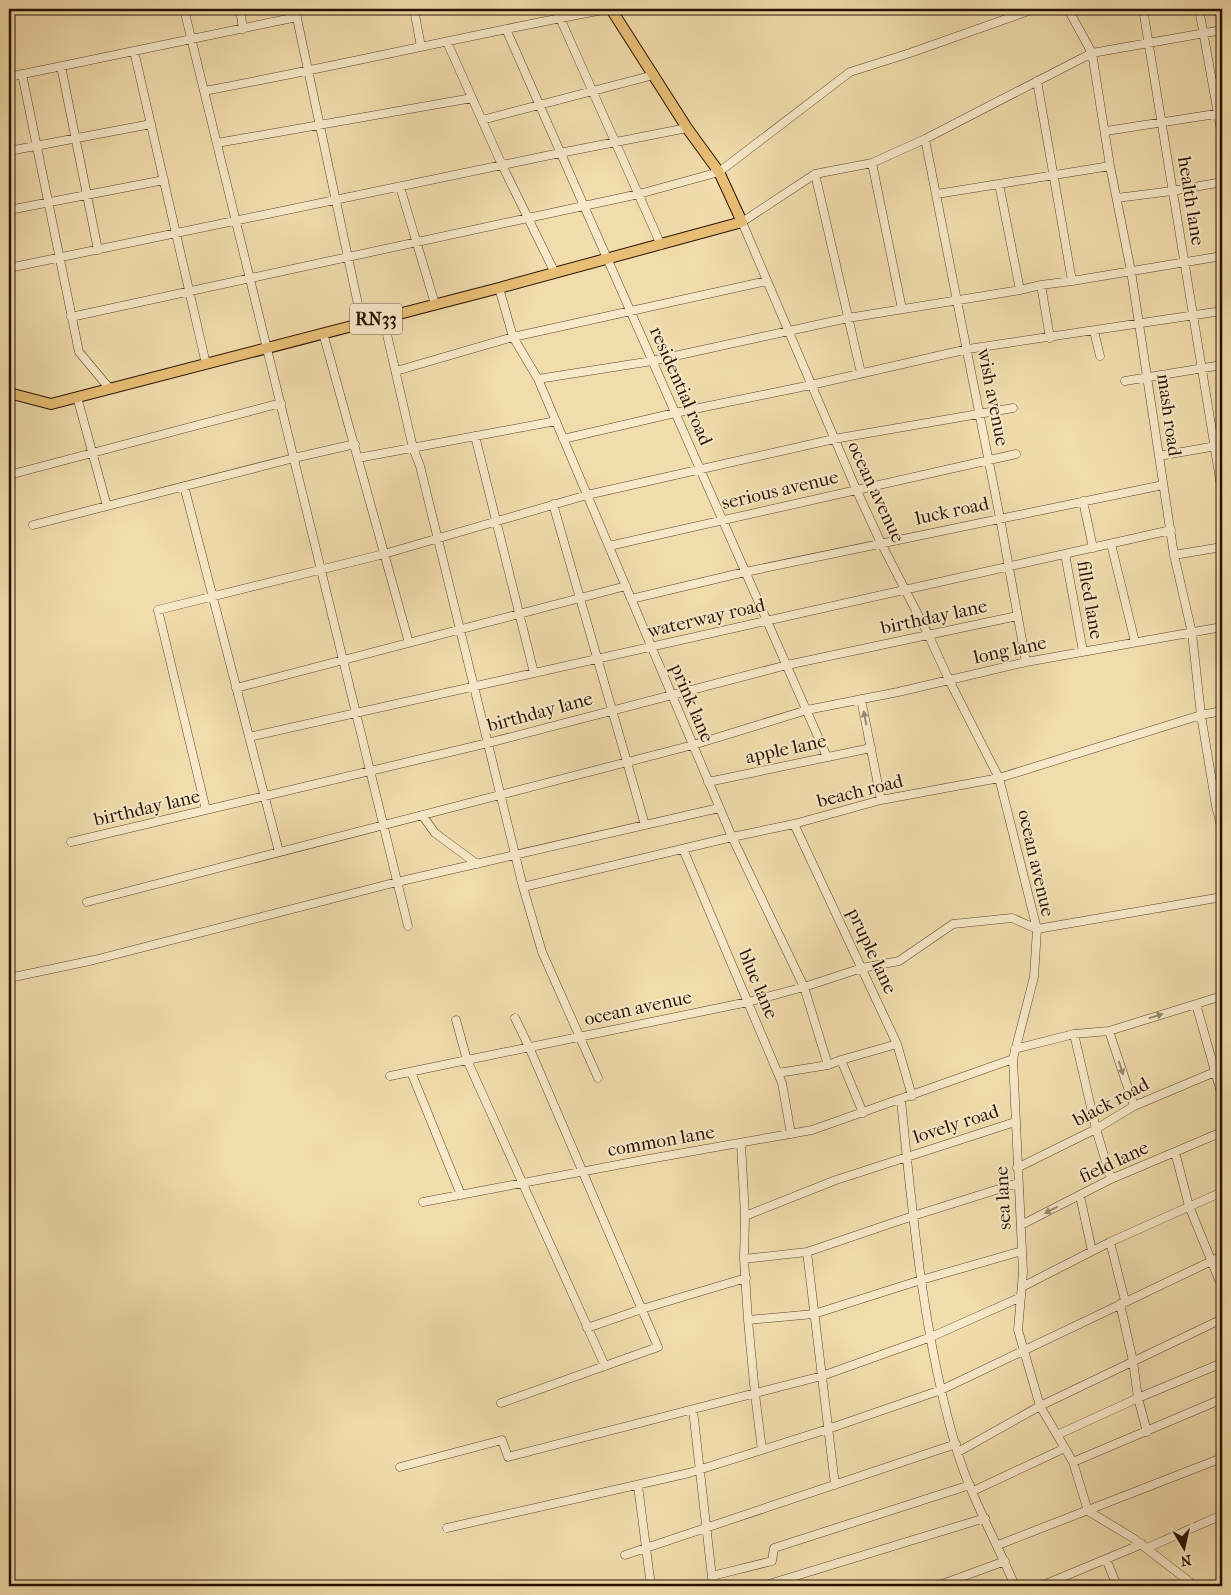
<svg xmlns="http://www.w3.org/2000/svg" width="1231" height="1595" font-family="'IM FELL French Canon',serif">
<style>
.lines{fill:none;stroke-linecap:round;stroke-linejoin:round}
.minor-casing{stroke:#5b442c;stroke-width:9}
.major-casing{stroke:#291101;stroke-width:12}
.minor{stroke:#f6e8c8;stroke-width:8}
.major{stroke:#e8be76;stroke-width:10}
.oneway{fill:#9a876e}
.labels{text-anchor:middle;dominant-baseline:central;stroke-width:4;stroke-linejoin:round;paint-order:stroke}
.shield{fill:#f6e8c8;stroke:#66523d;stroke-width:1}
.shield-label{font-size:18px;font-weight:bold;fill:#291101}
.street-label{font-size:19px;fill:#291101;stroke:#f6e8c8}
</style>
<rect width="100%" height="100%" fill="#f1dcab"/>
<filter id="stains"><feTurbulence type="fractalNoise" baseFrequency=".004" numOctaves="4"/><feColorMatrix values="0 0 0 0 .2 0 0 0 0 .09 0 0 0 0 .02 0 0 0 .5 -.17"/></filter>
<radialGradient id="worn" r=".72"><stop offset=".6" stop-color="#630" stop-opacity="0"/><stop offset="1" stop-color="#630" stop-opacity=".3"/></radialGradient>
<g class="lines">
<defs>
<path id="minor" d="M84,9H86
M184,9L408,926
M240,9L243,29
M295,9L362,323
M414,9L421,47
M1068,9L1092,53L1110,166L1131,271L1174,555L1192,633L1201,715L1216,806L1222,830
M1143,9L1222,492
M1199,9L1222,136
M560,18L661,245
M506,29L827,757
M447,42L502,165L555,273
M134,51L206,364
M61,66L98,250
M22,74L79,352L110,389
M9,77L297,17
M1037,81L1072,281
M204,91C339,66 473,34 608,9
M482,120L654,75
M1106,131L1222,113
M925,139L1000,518L1026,662
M217,143L472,98
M9,151L151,124
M872,163L902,309
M815,174L861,373
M999,184L1020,290
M400,187L435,304
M937,194L1110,166
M1117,198L1172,191L1222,182
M9,210L164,180
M9,268L560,153L687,128
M1041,285L1050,338
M499,288L513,337L538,379L732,837L804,987L828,1065L841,1060L863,1113
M71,317L639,194L719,172L850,72L910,53L1034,9
M383,317L413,448L420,466L523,887L542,952L598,1078
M1094,331L1100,356
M323,333L409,643
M396,371L513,337L767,281
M538,379L652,361L848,318L1020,290L1041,285L1072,281L1222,256
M1125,381L1222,365
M77,397L107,506
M475,436L534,673
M563,439L675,413L811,385L968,349L1222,311
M1159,456L1222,445
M358,458L556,421
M9,475L281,403
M184,486L279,852
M1083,501L1093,548
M553,504L645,825
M33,525L294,458L355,444
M1111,544L1135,642
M609,546L1016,454
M1065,554L1083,651
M1174,555L1222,547
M631,599L745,572L1163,485
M236,688L626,586
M861,699L881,800
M249,737L1171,530
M708,782L871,748
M206,810L158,610L384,554L587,495L834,439L1013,408
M422,815L435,833L477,864
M794,824L897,1044L912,1096
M71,842L488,743L787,665L1017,616
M683,849L782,1083L791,1134
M523,887L732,837L794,824L881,800L999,778L1201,715L1222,711
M87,902L693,745L807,710L898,692L1026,662L1222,627
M9,978L94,960L397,882L719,808
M1196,1004L1222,1096
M456,1020L467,1060L605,1366
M1109,1031L1134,1106
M1074,1034L1096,1129L1111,1179
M1015,1049L1074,1034L1109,1031L1222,996
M841,1060L897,1044
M411,1072L461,1195
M778,1073L828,1065
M390,1076L748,1002L804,987L862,968L899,961L953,924L1012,918L1037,929L999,778L949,680L928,634L881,543L856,489L742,222L815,174L872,163L925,139L1092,53L1222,30
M901,1100C913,1218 923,1337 957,1451C971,1497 996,1541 1015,1586
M741,1144L745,1216L744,1259L748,1320L755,1394L762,1450
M1175,1152L1189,1206L1222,1287
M1017,1168L1096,1129L1134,1106L1222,1069
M1080,1196L1092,1251
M423,1202L638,1161L812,1130L1013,1059
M745,1216L836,1180L1015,1122
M1021,1225L1111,1179L1222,1132
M1110,1242L1125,1301
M807,1252L835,1485
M744,1259L807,1252L913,1216L1018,1183
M1022,1287L1110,1242L1222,1192
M1120,1304L1133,1361L1138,1398L1147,1432
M748,1320L814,1314L921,1280L1022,1251
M587,1328L642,1309L746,1278
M501,1403L658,1347L529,1047L515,1018
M693,1410L713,1586
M1057,1435L1138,1398L1222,1363
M958,1452L1040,1406L1222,1319
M1073,1462L1222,1399
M400,1467L502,1440L508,1457L822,1376L931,1337L1021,1297
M638,1486L651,1586
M973,1491L1065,1448
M447,1528L689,1473L828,1429L941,1390L1222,1256
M998,1545L1222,1458
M1147,1548L1222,1515
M625,1555L956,1444
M1106,1559L1117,1586
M712,1576L772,1561L774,1548L970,1485
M763,1586L985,1518
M937,1586L1005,1561
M1041,1586L1142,1544
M1195,1586L1133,1538L1088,1511L1073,1462L1040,1406L1018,1330L1023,1272L1013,1059L1034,977L1037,929L1222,897
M1216,1586L1222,1584"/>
<path id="major" d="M9,393L51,404L499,288L742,222L719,172L687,128L611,9"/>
</defs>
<use href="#minor" class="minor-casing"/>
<use href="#major" class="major-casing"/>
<use href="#minor" class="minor"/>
<use href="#major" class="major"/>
</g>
<defs><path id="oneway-solid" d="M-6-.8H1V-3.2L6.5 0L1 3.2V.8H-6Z" transform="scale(1.25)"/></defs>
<g class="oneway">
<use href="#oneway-solid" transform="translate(865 718) rotate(-101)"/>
<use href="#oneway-solid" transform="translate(1156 1016) rotate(-17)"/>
<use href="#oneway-solid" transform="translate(1121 1068) rotate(72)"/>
<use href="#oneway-solid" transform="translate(1051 1210) rotate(153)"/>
</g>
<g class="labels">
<rect class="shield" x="350" y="303.5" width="52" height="31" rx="4"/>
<g class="shield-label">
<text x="376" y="319">RN33</text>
</g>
<g class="street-label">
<text transform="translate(1191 201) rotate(81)">health lane</text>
<text transform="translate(681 386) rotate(66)">residential road</text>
<text transform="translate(993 397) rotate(79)">wish avenue</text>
<text transform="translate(1169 415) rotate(82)">mash road</text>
<text transform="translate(780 490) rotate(-13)">serious avenue</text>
<text transform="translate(876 492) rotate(65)">ocean avenue</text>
<text transform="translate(952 511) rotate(-12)">luck road</text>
<text transform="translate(1090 600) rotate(80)">filled lane</text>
<text transform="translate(934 617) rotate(-12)">birthday lane</text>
<text transform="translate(706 618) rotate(-13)">waterway road</text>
<text transform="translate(1010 650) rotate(-12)">long lane</text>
<text transform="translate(692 703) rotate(67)">prink lane</text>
<text transform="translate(540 712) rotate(-15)">birthday lane</text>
<text transform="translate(786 749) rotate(-12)">apple lane</text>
<text transform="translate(860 791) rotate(-14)">beach road</text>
<text transform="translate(147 808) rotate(-13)">birthday lane</text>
<text transform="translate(1036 863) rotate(77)">ocean avenue</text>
<text transform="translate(872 951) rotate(65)">pruple lane</text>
<text transform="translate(758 984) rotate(67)">blue lane</text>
<text transform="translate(638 1008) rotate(-12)">ocean avenue</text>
<text transform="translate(1111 1102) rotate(-28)">black road</text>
<text transform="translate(956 1124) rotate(-18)">lovely road</text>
<text transform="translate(661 1141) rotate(-10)">common lane</text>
<text transform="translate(1114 1162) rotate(-25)">field lane</text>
<text transform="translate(1003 1198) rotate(-93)">sea lane</text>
</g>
</g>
<rect width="1231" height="1595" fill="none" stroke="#f1dcab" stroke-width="30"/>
<rect x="10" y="10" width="1211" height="1575" fill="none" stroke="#291101" stroke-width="2.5"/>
<rect x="15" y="15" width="1201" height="1565" fill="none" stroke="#291101"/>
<g transform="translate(1184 1548) rotate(171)" stroke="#f6e8c8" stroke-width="4" paint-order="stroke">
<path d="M0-4L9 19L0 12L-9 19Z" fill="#291101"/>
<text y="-8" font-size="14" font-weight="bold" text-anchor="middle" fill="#291101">N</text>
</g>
<rect width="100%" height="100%" filter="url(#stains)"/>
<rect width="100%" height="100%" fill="url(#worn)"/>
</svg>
